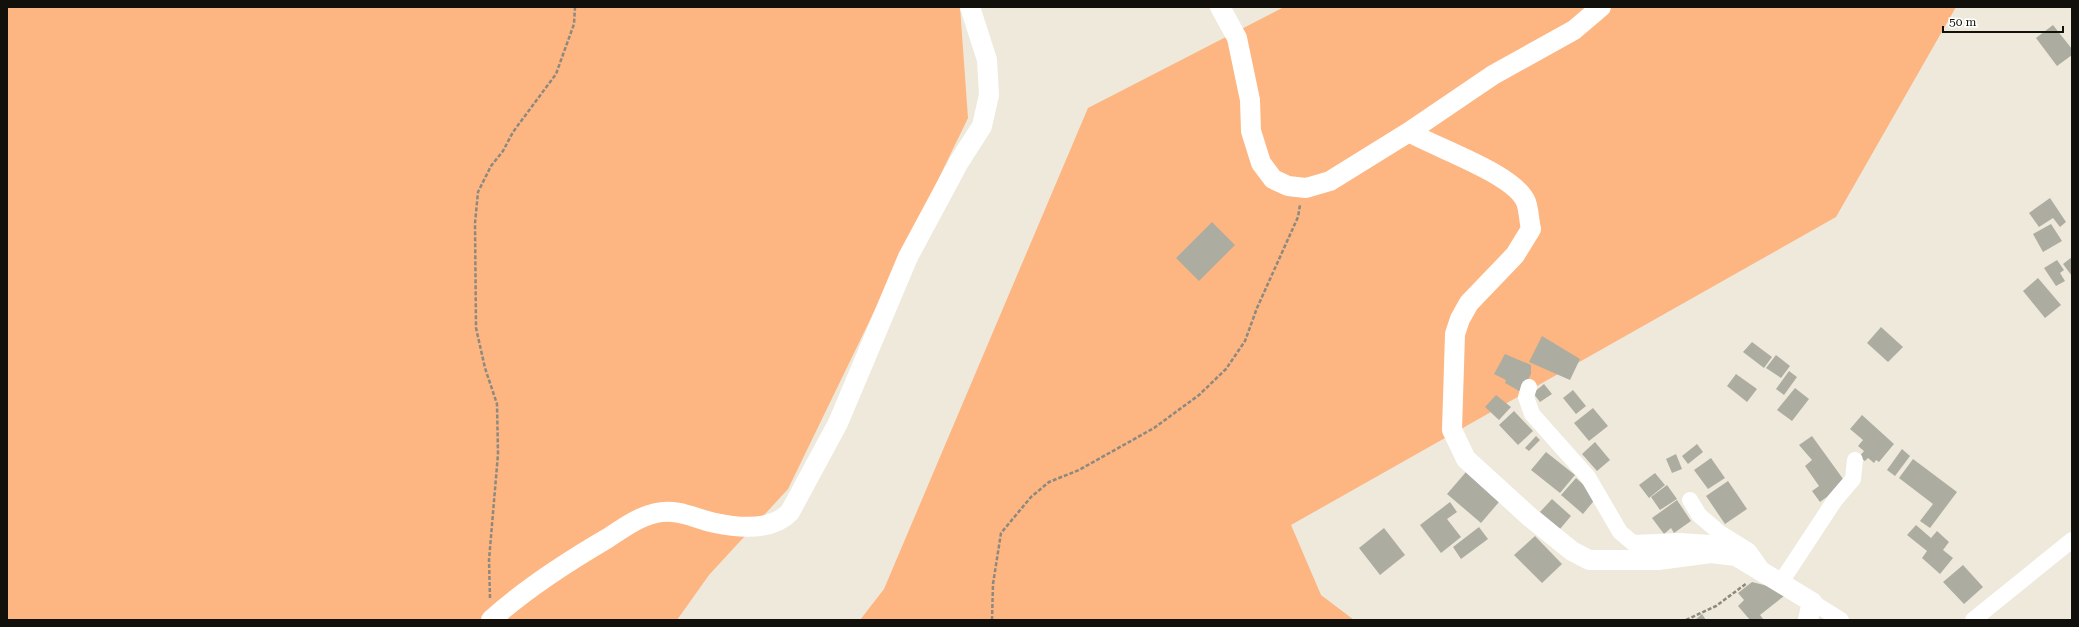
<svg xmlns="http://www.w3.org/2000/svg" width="2079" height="627" font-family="'Roboto Serif',serif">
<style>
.green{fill:#fdb581}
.building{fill:#acada0}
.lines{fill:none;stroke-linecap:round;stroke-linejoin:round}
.path{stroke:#8d897f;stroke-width:2.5;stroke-dasharray:4 2;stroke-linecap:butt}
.minor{stroke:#fff;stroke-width:16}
.tertiary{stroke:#fff;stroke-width:20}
</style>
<rect width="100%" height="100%" fill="#eee9db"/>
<path class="green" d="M7,7H960L968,118L788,489L709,575L677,620H7Z
M1284,7H1956L1836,217L1291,525L1321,595L1354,620H860L884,589L1088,108Z"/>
<path class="building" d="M2053,25L2072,49V55L2057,66L2036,38Z
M2050,198L2066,222L2060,227L2053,218L2039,227L2029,213Z
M1212,222L1235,245L1199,281L1176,258Z
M2051,224L2062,241L2043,252L2033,234Z
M2072,257V276L2063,264Z
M2057,260L2064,270L2060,273L2065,281L2056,286L2044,268Z
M2038,278L2061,305L2045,318L2023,291Z
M1881,327L1903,347L1888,362L1867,343Z
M1542,336L1580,359L1570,380L1529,362Z
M1752,342L1772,357L1764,368L1743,352Z
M1505,354L1531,365V374L1521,392L1505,383L1506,380L1494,374Z
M1776,355L1790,366L1781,378L1766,368Z
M1789,371L1797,377L1784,395L1776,389Z
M1736,374L1757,389L1747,402L1727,386Z
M1544,384L1552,394L1540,402L1533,393Z
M1795,388L1809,399L1792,421L1777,410Z
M1573,390L1586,406L1576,414L1563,398Z
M1496,395L1511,407L1499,420L1485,407Z
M1593,408L1608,426L1589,441L1574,423Z
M1514,411L1533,431L1518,445L1499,425Z
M1862,415L1894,444L1879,462L1876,460L1874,463L1868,458L1865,461L1859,457L1864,451L1858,446L1863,440L1850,429Z
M1536,436L1540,440L1529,451L1525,448Z
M1812,436L1846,483L1820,502L1812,491L1819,486L1805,466L1812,460L1799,445Z
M1595,442L1610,460L1597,471L1582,454Z
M1697,444L1703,452L1688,464L1682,456Z
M1902,449L1910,456L1895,476L1887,470Z
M1546,452L1575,475L1560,493L1531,470Z
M1676,454L1682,469L1672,473L1666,459Z
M1711,458L1725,478L1708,489L1694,470Z
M1913,459L1957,492L1930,528L1920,521L1933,504L1899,478Z
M1466,472L1499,502L1481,523L1447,494Z
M1655,473L1665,485L1649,498L1639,485Z
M1576,478L1597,497L1583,514L1561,495Z
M1728,481L1747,509L1725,524L1706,496Z
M1667,485L1677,499L1660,510L1651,497Z
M1552,499L1571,516L1560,529L1540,512Z
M1677,500L1691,521L1674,533L1671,528L1664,534L1652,518Z
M1450,502L1457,512L1447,519L1461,537L1441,553L1420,525Z
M1916,525L1931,538L1937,531L1949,542L1943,550L1953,558L1940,574L1922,558L1927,551L1907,535Z
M1479,527L1488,539L1461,559L1453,547Z
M1384,528L1405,555L1380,575L1359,548Z
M1535,536L1562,564L1542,583L1514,555Z
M1963,565L1983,587L1964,604L1943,582Z
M1752,582L1768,586L1784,596L1760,615L1764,620H1750L1738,606L1744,600L1738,593Z
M1702,614L1706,620H1695Z"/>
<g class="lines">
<path class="path" d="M490,598L489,560L498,454L497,404L485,368L476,328L475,223L478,192L491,166L503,151L513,132L556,74L574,24L575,7
M992,620L993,584L1001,533L1031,497L1049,482L1079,470L1154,428L1199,395L1226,369L1245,341L1257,308L1298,217L1300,205
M1686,620L1716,606L1747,583"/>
<path class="minor" d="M1529,387L1526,397L1532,414L1588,477L1620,532L1633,543L1680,541L1724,544L1734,556
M1690,500L1699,515L1720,533L1749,551L1763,571
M1781,582L1835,500L1853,479L1855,460
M1812,602L1841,620
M1973,620L2072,540"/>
<path class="tertiary" d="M1220,7L1237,38L1250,100L1251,131L1261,163L1273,179L1288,186L1306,188L1330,181L1409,132L1493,75L1574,30L1601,7
M1409,132C1436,148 1515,174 1526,202C1529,210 1529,221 1531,229L1515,255L1469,303L1460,319L1455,334L1452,430L1466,459L1531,518L1572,551L1589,560H1658L1711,553L1736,556L1812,602L1808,620
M491,620C526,588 567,562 608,538C623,528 638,517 656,513C677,508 696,519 715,523C739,528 772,531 790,512L838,423L908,257L959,162L982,126L989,95L987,60L970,7"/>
</g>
<rect width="2079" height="627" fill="none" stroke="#12100b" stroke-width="16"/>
<path d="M1943 26v6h120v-6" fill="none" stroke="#12100b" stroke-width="2"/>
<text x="1949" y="26" font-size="12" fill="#12100b" stroke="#ffffff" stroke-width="3" paint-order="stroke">50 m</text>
</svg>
